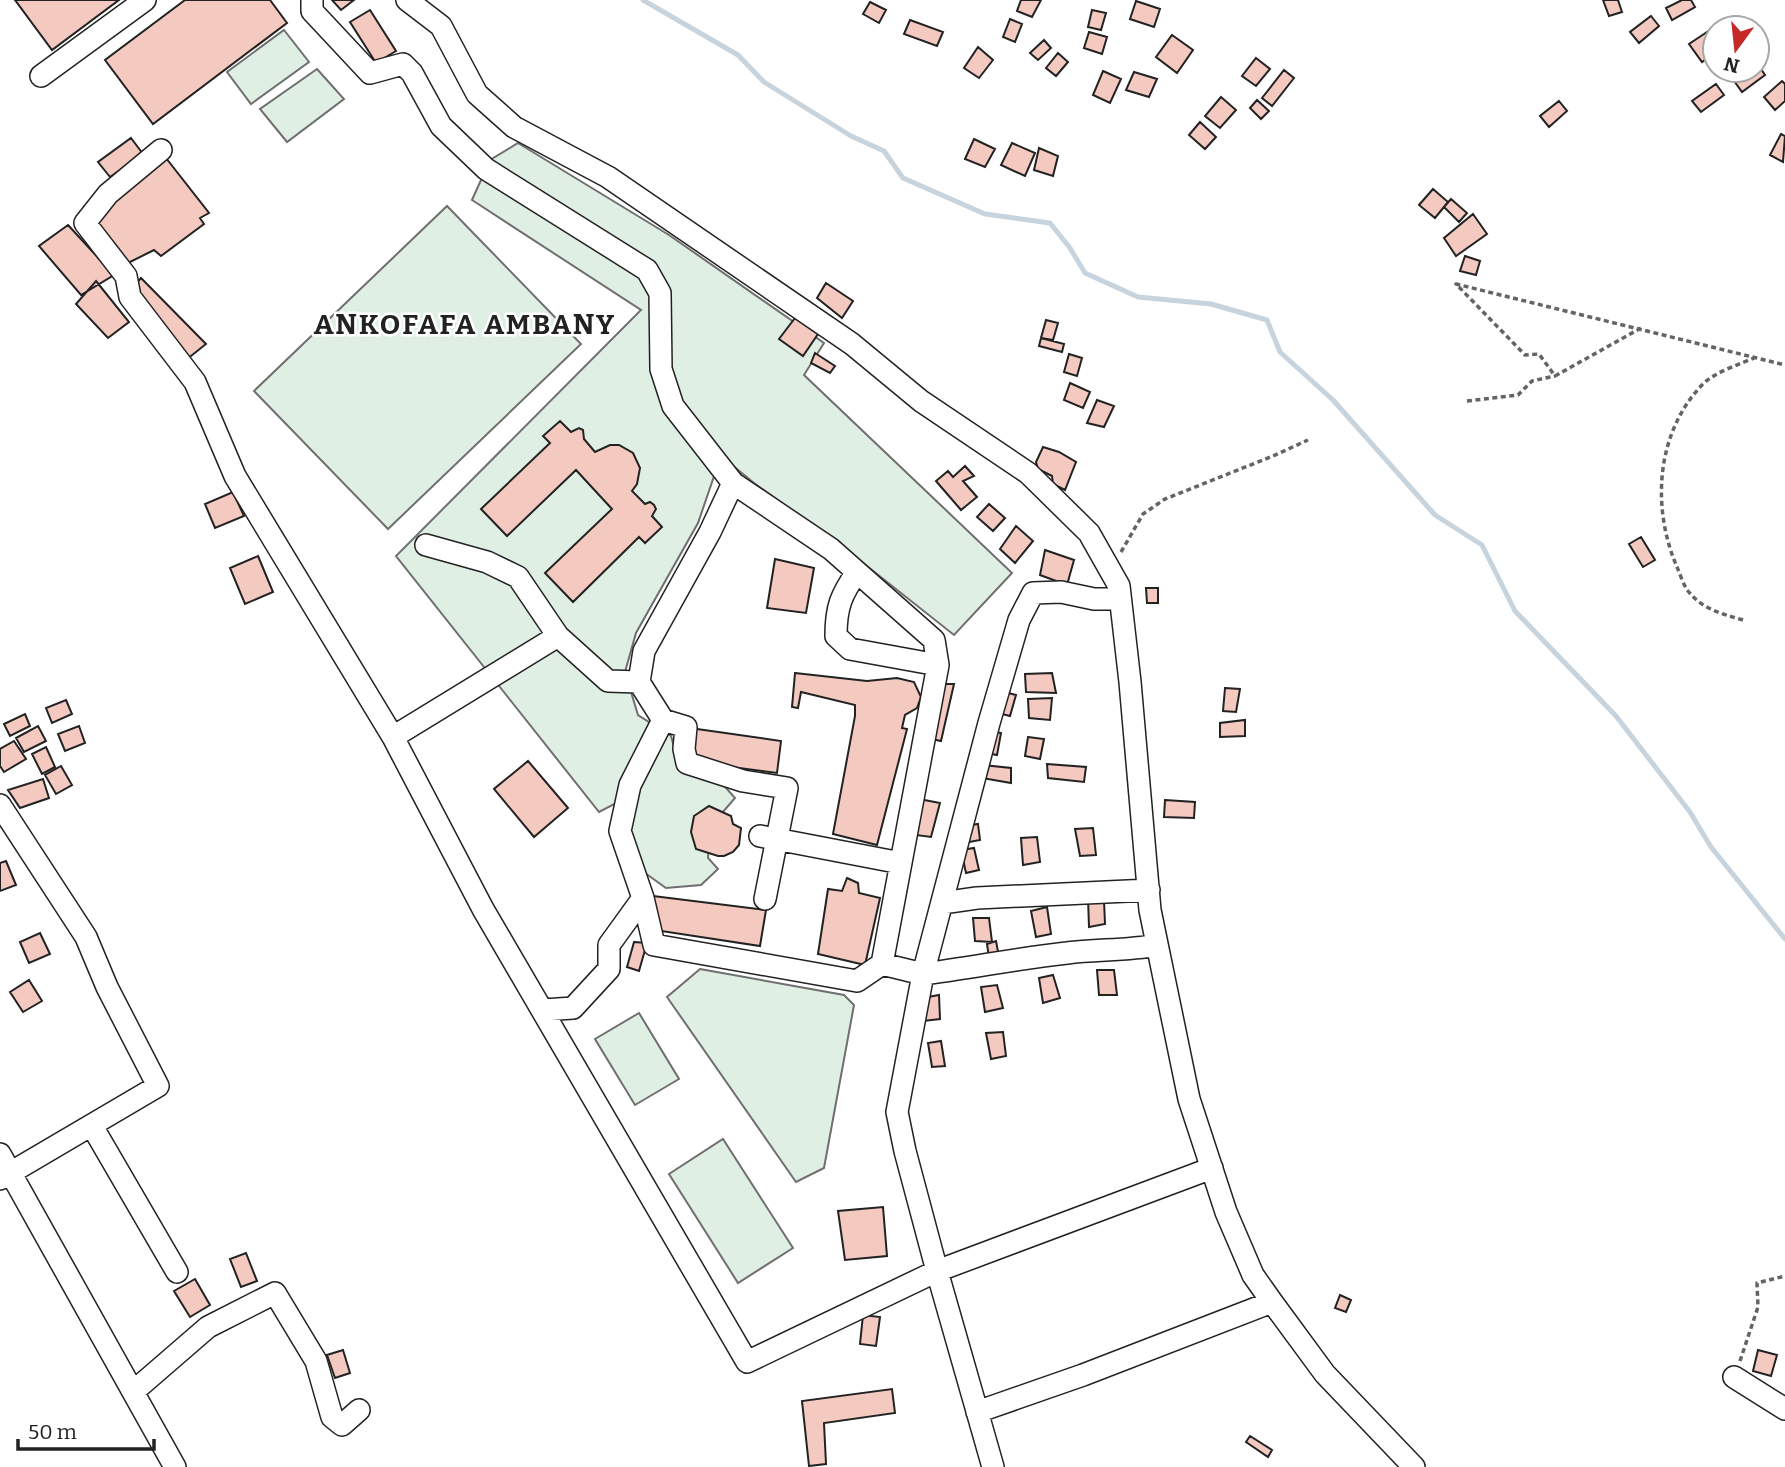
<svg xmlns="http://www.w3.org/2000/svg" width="1785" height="1467" font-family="Bitter,serif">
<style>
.green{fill:#e0efe3;stroke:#6f6f6f;stroke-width:2}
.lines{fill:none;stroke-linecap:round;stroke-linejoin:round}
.stream{stroke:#c7d3dd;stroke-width:5}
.building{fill:#f3c9c0;stroke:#222;stroke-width:2}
.minor-casing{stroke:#222;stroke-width:24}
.path{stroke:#646464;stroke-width:3.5;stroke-dasharray:5 3.5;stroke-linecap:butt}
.minor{stroke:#fff;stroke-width:21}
.labels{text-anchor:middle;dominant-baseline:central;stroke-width:5;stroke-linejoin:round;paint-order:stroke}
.district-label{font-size:28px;font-weight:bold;letter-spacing:2px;fill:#222;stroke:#fff}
</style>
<rect width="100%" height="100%" fill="#fff"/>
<path class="green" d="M284,30L309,62L251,104L227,72Z
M317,69L344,99L287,142L260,109Z
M518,143L669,235L824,343L804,375L1012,573L954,635L853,555L754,483L721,456L698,523L636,633L625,672L638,715L671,736L680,768L720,781L735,798L710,827L708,858L718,869L701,885L666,888L631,863L624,799L599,812L396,556L641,310L472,200L490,160Z
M447,206L581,344L388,529L254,391Z
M700,969L844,995L854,1005L824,1168L796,1182L667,997Z
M639,1013L679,1079L635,1105L595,1039Z
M723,1139L793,1248L738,1283L669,1174Z"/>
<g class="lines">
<path class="stream" d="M643,0L738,55L764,82L851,136L884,151L903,178L985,214L1050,223L1070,248L1085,273L1138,297L1211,304L1267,320L1280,352L1333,400L1435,515L1482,545L1515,611L1616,716L1690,812L1711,847L1785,939"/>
</g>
<path class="building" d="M15,0H119L52,50Z
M185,0H270L287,23L153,124L105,60Z
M332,0H354L341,10Z
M1021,0H1041L1032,17L1017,11Z
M1603,0H1618L1622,12L1609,16Z
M1682,0H1691L1695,7L1672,20L1666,8Z
M1136,1L1160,9L1154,27L1130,19Z
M870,2L886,10L879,23L863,14Z
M370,10L396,51L376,63L350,22Z
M1092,10L1106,13L1101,30L1088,27Z
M1651,16L1659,26L1639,43L1630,32Z
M1010,19L1022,24L1015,42L1003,37Z
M910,20L943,32L937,46L904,34Z
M1725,20L1731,28H1715V53L1702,62L1689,44Z
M1089,32L1107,37L1102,54L1084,48Z
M1172,35L1193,50L1177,73L1156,57Z
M1044,40L1051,48L1038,60L1030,53Z
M978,47L993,60L979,78L964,68Z
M1058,53L1068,62L1056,76L1046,68Z
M1256,58L1270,69L1256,86L1242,76Z
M1757,63L1765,75L1742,92L1732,78L1743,70H1757Z
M1284,70L1294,78L1272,106L1262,98Z
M1103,71L1121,79L1110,103L1093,95Z
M1134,72L1157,79L1149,97L1126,90Z
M1782,81L1785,84V101L1775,110L1764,97Z
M1716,84L1724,95L1701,112L1692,101Z
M1221,97L1236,110L1220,128L1205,116Z
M1257,100L1269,111L1261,119L1250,108Z
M1559,101L1567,111L1549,127L1540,116Z
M1200,122L1216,137L1205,149L1189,135Z
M1781,134L1785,136L1783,162L1770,155Z
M131,138L143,154L110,177L98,162Z
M974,139L995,149L985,167L965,159Z
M1012,143L1035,153L1025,176L1001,165Z
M1039,148L1058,156L1053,176L1034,170Z
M166,158L209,213L200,218L204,224L161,256L154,250L120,267L77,224Z
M1433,189L1448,202L1435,218L1419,205Z
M1451,199L1467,213L1459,222L1444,207Z
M1473,214L1487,234L1456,256L1444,238Z
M68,225L114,275L81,295L39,246Z
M1465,256L1480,261L1476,275L1460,271Z
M141,278L206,344L186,360L124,297Z
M96,281L129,322L108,338L76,304Z
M826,283L853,301L842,318L817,298Z
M795,318L818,334L803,356L779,339Z
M1046,320L1058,323L1053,340L1041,338Z
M1041,338L1064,344L1062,352L1039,346Z
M815,353L835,366L830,373L811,363Z
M1069,354L1082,358L1077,376L1064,372Z
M1070,383L1090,392L1083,408L1064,400Z
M1097,400L1114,406L1104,427L1087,423Z
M560,421L571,432L579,428L583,430L584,439L595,452L610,445H619L633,453L640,468L637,484L632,491L645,504L650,502L654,505L656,509L652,516L662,527L645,543L639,537L573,602L545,573L612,509L576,470L507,536L481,509L550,443L543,436Z
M1043,447L1059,452L1076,462L1065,490L1053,484L1052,476L1038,469L1036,462Z
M965,466L974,476L963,481L977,497L961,510L936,481L948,471L953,477Z
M233,492L244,516L215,528L205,504Z
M989,504L1005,518L993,531L977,517Z
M1016,526L1033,541L1015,563L1000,549Z
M1641,537L1655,560L1643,567L1629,544Z
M1045,550L1074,560L1067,585L1040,575Z
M258,556L273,592L245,604L230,568Z
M775,559L814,568L806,613L767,608Z
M1146,588H1158V603H1147Z
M795,673L867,681L897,678L914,682L921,697L917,708L905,715L902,728L907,729L877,845L833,834L855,716V705L801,692L798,708L792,707Z
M1052,673L1056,693L1026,692L1025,674Z
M935,684H954L941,741L922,737Z
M1225,688L1240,689L1236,712L1223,711Z
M997,690L1016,695L1010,716L994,712Z
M1052,698L1050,720L1029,718L1028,699Z
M66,700L72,714L52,723L46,708Z
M25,714L30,726L10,736L4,724Z
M1245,720V736L1220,737V723Z
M38,726L46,741L24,752L16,738Z
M79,726L85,743L65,751L58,734Z
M683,727L781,741L777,773L678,760Z
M987,730L1001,733L997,755L982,752Z
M1028,737L1044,739L1040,759L1025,756Z
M14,741L26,759L4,772L0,766V749Z
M46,747L55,767L42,774L32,754Z
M528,761L568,808L534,837L494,789Z
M1047,764L1086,767L1084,782L1048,778Z
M983,765L1011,768V783L982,778Z
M61,766L72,785L56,794L45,775Z
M43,779L49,798L20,808L8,790Z
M914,798L940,803L931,837L908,834Z
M1165,800L1195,802L1194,818L1164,817Z
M709,806L731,816L733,824L741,828L739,845L733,852L724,856H718L696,849L691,832L694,816Z
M978,824L980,840L964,843V826Z
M1093,828L1096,855L1080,856L1075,829Z
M1037,837L1040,862L1023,865L1021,838Z
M974,848L979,870L966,873L961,850Z
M6,861L16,885L0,891V863Z
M847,878L858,883L859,893L880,898L865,965L818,954L828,889L842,891Z
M653,896L766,910L760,946L648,929Z
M1088,898L1104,900L1105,924L1089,927Z
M1047,907L1051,934L1036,937L1031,911Z
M973,918H989L992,942L975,941Z
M40,933L50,954L29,963L20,942Z
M996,941L999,957L989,958L987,944Z
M634,942L647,943L639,971L627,967Z
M1097,970H1114L1117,995H1099Z
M1053,975L1060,998L1043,1003L1039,978Z
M29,980L42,1001L23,1012L10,992Z
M997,985L1003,1008L985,1012L981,987Z
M939,995L940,1019L923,1021L922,998Z
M1003,1032L1006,1056L991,1059L986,1033Z
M941,1041L945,1066L932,1067L928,1043Z
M883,1207L887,1256L845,1260L838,1211Z
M246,1253L257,1281L241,1287L230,1259Z
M195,1279L210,1305L190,1317L174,1291Z
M1340,1295L1351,1300L1346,1312L1335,1308Z
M863,1315L880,1317L876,1346L860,1344Z
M343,1350L350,1373L335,1378L327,1355Z
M1758,1350L1777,1355L1771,1376L1753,1371Z
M892,1389L895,1413L824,1423L826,1464L809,1466L802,1401Z
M1250,1436L1272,1450L1268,1457L1246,1442Z"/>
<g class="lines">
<defs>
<path id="minor" d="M312,0V11L370,73L403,64L412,73L441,126L486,169L647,270L660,293L661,369L673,406L733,483
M407,0L441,26L477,94L514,127L608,177L852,344L921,401L1028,473L1089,533L1119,586L1130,682L1150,910L1189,1099L1226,1212L1253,1275L1272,1302L1325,1374L1414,1467
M41,76L145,0
M161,150L108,194L85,223L126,276L130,297L195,382L235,476L393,737L483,909L747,1362L937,1271L993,1467
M426,545L487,562L518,577L558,636L608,681L639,682
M857,572C841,595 836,607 836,636L850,649L938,665
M1120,599H1094L1061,592L1033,593L1019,620L989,723L923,974C971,968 1019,958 1067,953C1097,949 1127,951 1157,945
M393,737L558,636
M0,805L86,937L107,987L158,1086L0,1179
M760,836L901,863
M643,898L654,945L857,981L882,964
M765,899L787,788L743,781L687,763L684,749L686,727L663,720L639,682L644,651L710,532L733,483L831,549L857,572L934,640L938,665L882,964L923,974L897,1112L905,1151L937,1271L1212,1168
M942,903L977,898L1149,890
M543,1010L573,1008L609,969V945L643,898L620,831L630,785L663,720
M92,1126L177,1272
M0,1154L175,1467
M1734,1377L1785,1409
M134,1391L208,1327L275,1293L316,1361L332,1417L342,1425L359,1410
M977,1412L1083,1375L1272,1302"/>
</defs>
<use href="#minor" class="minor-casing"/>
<path class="path" d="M1641,328L1555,376L1539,354L1525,355L1456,284L1785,365
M1467,401L1518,395L1532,381L1555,376
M1121,552L1143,514L1165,499L1273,456L1308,440
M1743,620C1722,614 1702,609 1688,591C1683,584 1680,574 1677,567C1651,507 1656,431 1704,383C1717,371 1741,364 1756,357
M1740,1361L1758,1307L1757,1283L1785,1276"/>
<use href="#minor" class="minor"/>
</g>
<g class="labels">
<g class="district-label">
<text x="465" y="324">ANKOFAFA AMBANY</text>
</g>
</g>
<g transform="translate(1736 49) rotate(195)"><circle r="33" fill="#ffffff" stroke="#a7a7a7" stroke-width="2"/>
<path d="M0-5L12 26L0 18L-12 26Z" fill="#c62828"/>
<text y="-10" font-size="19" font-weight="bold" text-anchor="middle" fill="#222222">N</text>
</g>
<path d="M18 1439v10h136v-10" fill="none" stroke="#222222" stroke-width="3.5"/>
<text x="28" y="1439" font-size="21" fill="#222222" stroke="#ffffff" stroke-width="5" paint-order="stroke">50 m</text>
</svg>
